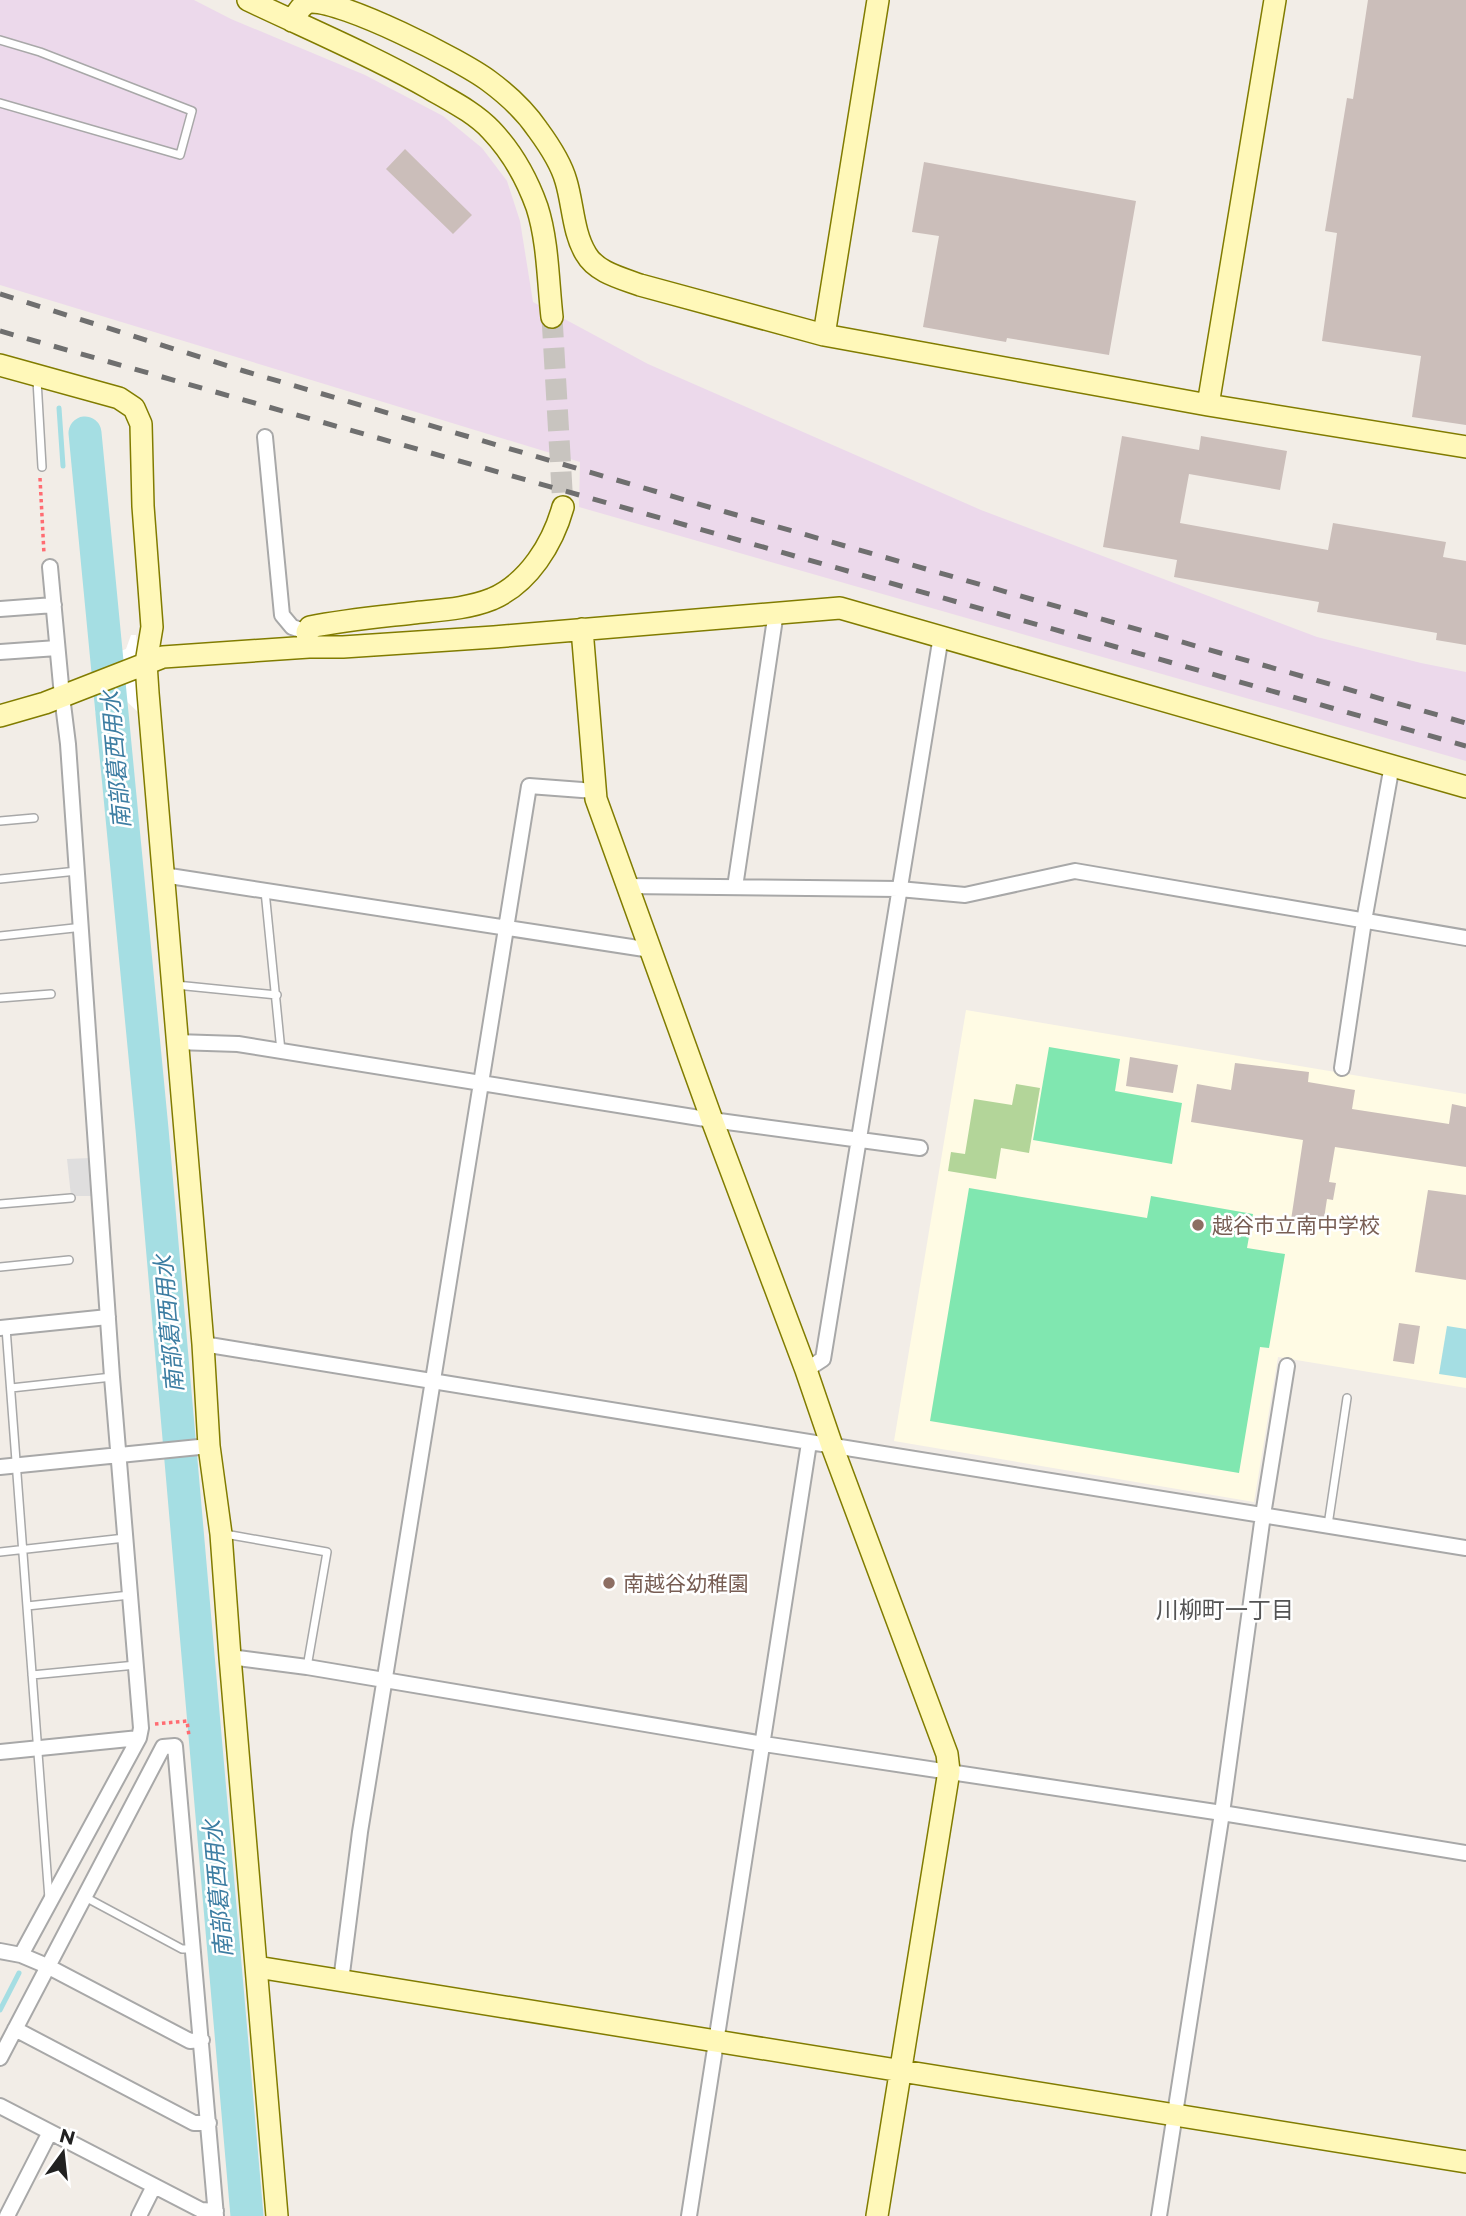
<svg xmlns="http://www.w3.org/2000/svg" width="1466" height="2216" font-family="Montserrat,'Noto Sans JP',sans-serif">
<style>
.residential{fill:#dfdede}
.industrial{fill:#ecd9eb}
.education{fill:#fffbe4}
.forest{fill:#b3d599}
.pitch{fill:#80e7b0}
.water{fill:#a5dee3}
.pier{fill:#fff}
.lines{fill:none;stroke-linecap:round;stroke-linejoin:round}
.stream{stroke:#a5dee3;stroke-width:5}
.river{stroke:#a5dee3;stroke-width:33}
.building{fill:#cbbeba}
.secondary-tunnel{stroke:#c8c4bf;stroke-width:21;stroke-dasharray:21 10;stroke-linecap:butt}
.lane-casing{stroke:#a8a8a8;stroke-width:10}
.street-casing{stroke:#a8a8a8;stroke-width:18}
.secondary-casing{stroke:#817c00;stroke-width:24}
.path{stroke:#ff6c72;stroke-width:3.5;stroke-dasharray:3.5 3.5;stroke-linecap:butt}
.lane{stroke:#fff;stroke-width:7}
.street{stroke:#fff;stroke-width:14}
.secondary{stroke:#fff8b9;stroke-width:21}
.rail{stroke:#6f6f6f;stroke-width:5;stroke-dasharray:14 14;stroke-linecap:butt}
.education-dot{fill:#8d6e63;stroke:#fff;stroke-width:2.5}
.labels{text-anchor:middle;dominant-baseline:central;stroke-width:5;stroke-linejoin:round;paint-order:stroke}
.education-label{font-size:21px;fill:#785e54;stroke:#fff;text-anchor:start}
.water-label{font-size:23px;font-style:italic;fill:#3c7da2;stroke:#fff}
.neighbourhood-label{font-size:23px;fill:#545454;stroke:#fff}
</style>
<rect width="100%" height="100%" fill="#f2ede7"/>
<path class="residential" d="M90,1158L92,1196H71L67,1159Z"/>
<path class="industrial" d="M0,0H194L231,19L365,75L443,116L482,148L507,181L520,221L533,302L648,364L981,510L1317,637L1421,663L1466,672V761L579,507L580,462L0,285Z"/>
<path class="education" d="M966,1010L1466,1094V1388L1278,1357L1254,1502L894,1441Z"/>
<path class="forest" d="M1016,1084L1040,1088L1029,1153L1001,1148L996,1179L948,1171L951,1152L965,1154L974,1099L1012,1105Z"/>
<path class="pitch" d="M1049,1047L1120,1059L1115,1091L1182,1103L1172,1164L1033,1140Z
M969,1188L1147,1218L1151,1196L1253,1214L1247,1248L1285,1254L1269,1348L1260,1347L1239,1473L930,1421Z"/>
<path class="water" d="M1447,1326L1466,1329V1378L1439,1374Z"/>
<path class="pier" d="M131,635H136L142,703L139,713L124,699L95,713L93,661L126,649Z"/>
<g class="lines">
<path class="stream" d="M59,408L63,466
M0,2010L19,1973"/>
<path class="river" d="M85,433L152,1129L247,2216"/>
</g>
<path class="building" d="M1368,0H1466V425L1412,417L1421,356L1322,341L1337,233L1325,231L1347,98L1353,99Z
M405,149L472,215L453,234L386,169Z
M924,162L1136,201L1109,355L1007,338L1006,342L923,327L939,236L912,232Z
M1122,436L1199,450L1201,436L1287,451L1280,490L1189,474L1180,523L1328,550L1333,523L1446,542L1443,557L1466,561V645L1436,640L1437,633L1317,612L1319,602L1174,577L1177,560L1103,547Z
M1130,1057L1178,1065L1173,1093L1126,1086Z
M1235,1063L1309,1072L1308,1082L1355,1090L1352,1109L1449,1124L1452,1104L1466,1107V1167L1335,1147L1329,1182L1336,1183L1333,1200L1327,1199L1323,1225L1291,1220L1303,1140L1191,1122L1197,1084L1231,1090Z
M1428,1190L1466,1195V1280L1415,1272Z
M1399,1323L1420,1326L1414,1364L1393,1361Z"/>
<g class="lines">
<path class="secondary-tunnel" d="M552,317L563,507"/>
<defs>
<path id="lane" d="M0,40L40,52L192,111L180,155L0,103
M37,380L42,467
M0,821L34,818
M0,879L77,871
M265,891L281,1051
M0,936L74,928
M176,985L277,995
M0,998L51,994
M0,1204L71,1198
M0,1267L69,1260
M6,1328L49,1899
M11,1388L112,1377
M1328,1525L1347,1398
M225,1534L327,1552L307,1667
M0,1552L125,1538
M27,1606L130,1595
M32,1675L136,1665
M85,1897L182,1949H193"/>
<path id="street" d="M265,437L282,615L292,627L307,632
M0,609L54,605
M0,652L57,648
M163,875L651,950
M626,886L899,889L965,895L1075,871L1466,938
M735,887L776,612
M176,1042L238,1044L712,1120L920,1148
M1342,1068L1364,921L1392,765
M0,1328L108,1317
M203,1344L1466,1548
M806,1370L823,1359L941,636
M0,1467L209,1446
M230,1657L307,1667L764,1744L1222,1813L1466,1853
M0,1752L139,1738
M0,1951L21,1955L47,1966L190,2041L202,2040
M21,1955L139,1738L141,1728L112,1377L68,744L62,696L50,567
M341,1981L360,1832L529,786L595,791
M15,2029L194,2123H209
M0,2058L163,1747L175,1746L216,2216
M0,2106L201,2210L216,2211
M7,2216L50,2132
M139,2216L154,2186
M689,2216L809,1443
M1159,2216L1222,1813L1263,1515L1287,1366"/>
<path id="secondary" d="M248,0C309,29 371,55 429,88C451,101 474,112 491,130C511,151 527,179 537,207C548,241 548,282 552,317
M292,21C297,14 301,4 310,2C342,0 461,60 489,81C508,95 525,111 538,130C549,145 561,163 566,181C573,204 573,233 586,254C596,272 621,278 640,285L824,335L1208,405L1466,447
M824,335L878,0
M0,365L119,398L134,408L141,424L143,506L152,627L146,663L148,693L203,1344L209,1446L221,1534L230,1657L277,2216
M1208,405L1275,0
M582,629L596,799L712,1120L806,1370L832,1446L947,1754L949,1771L877,2216
M309,647L307,632L310,627C344,620 378,617 413,613C440,610 467,609 492,599C529,583 553,543 563,507
M0,716L45,703L163,657L309,647H343L494,637L840,608L1466,787
M257,1967L1466,2162"/>
</defs>
<use href="#lane" class="lane-casing"/>
<use href="#street" class="street-casing"/>
<use href="#secondary" class="secondary-casing"/>
<path class="path" d="M40,478L44,554
M155,1724L187,1721L189,1736"/>
<use href="#lane" class="lane"/>
<use href="#street" class="street"/>
<use href="#secondary" class="secondary"/>
<path class="rail" d="M0,294L244,371L726,512L1466,723
M0,331L1466,746"/>
</g>
<g class="education-dot">
<circle cx="1198" cy="1225" r="7"/>
<circle cx="609" cy="1583" r="7"/>
</g>
<g class="labels">
<g class="education-label">
<text x="1212" y="1225">越谷市立南中学校</text>
<text x="623" y="1583">南越谷幼稚園</text>
</g>
<g class="water-label">
<text transform="translate(116 760) rotate(-95)">南部葛西用水</text>
<text transform="translate(169 1324) rotate(-95)">南部葛西用水</text>
<text transform="translate(218 1889) rotate(-95)">南部葛西用水</text>
</g>
<g class="neighbourhood-label">
<text x="1225" y="1610">川柳町一丁目</text>
</g>
</g>
<g transform="translate(63 2153) rotate(15)" stroke="#ffffff" stroke-width="5" paint-order="stroke">
<path d="M0-5L12 26L0 18L-12 26Z" fill="#212121"/>
<text y="-10" font-size="19" font-weight="bold" text-anchor="middle" fill="#212121">N</text>
</g>
</svg>
